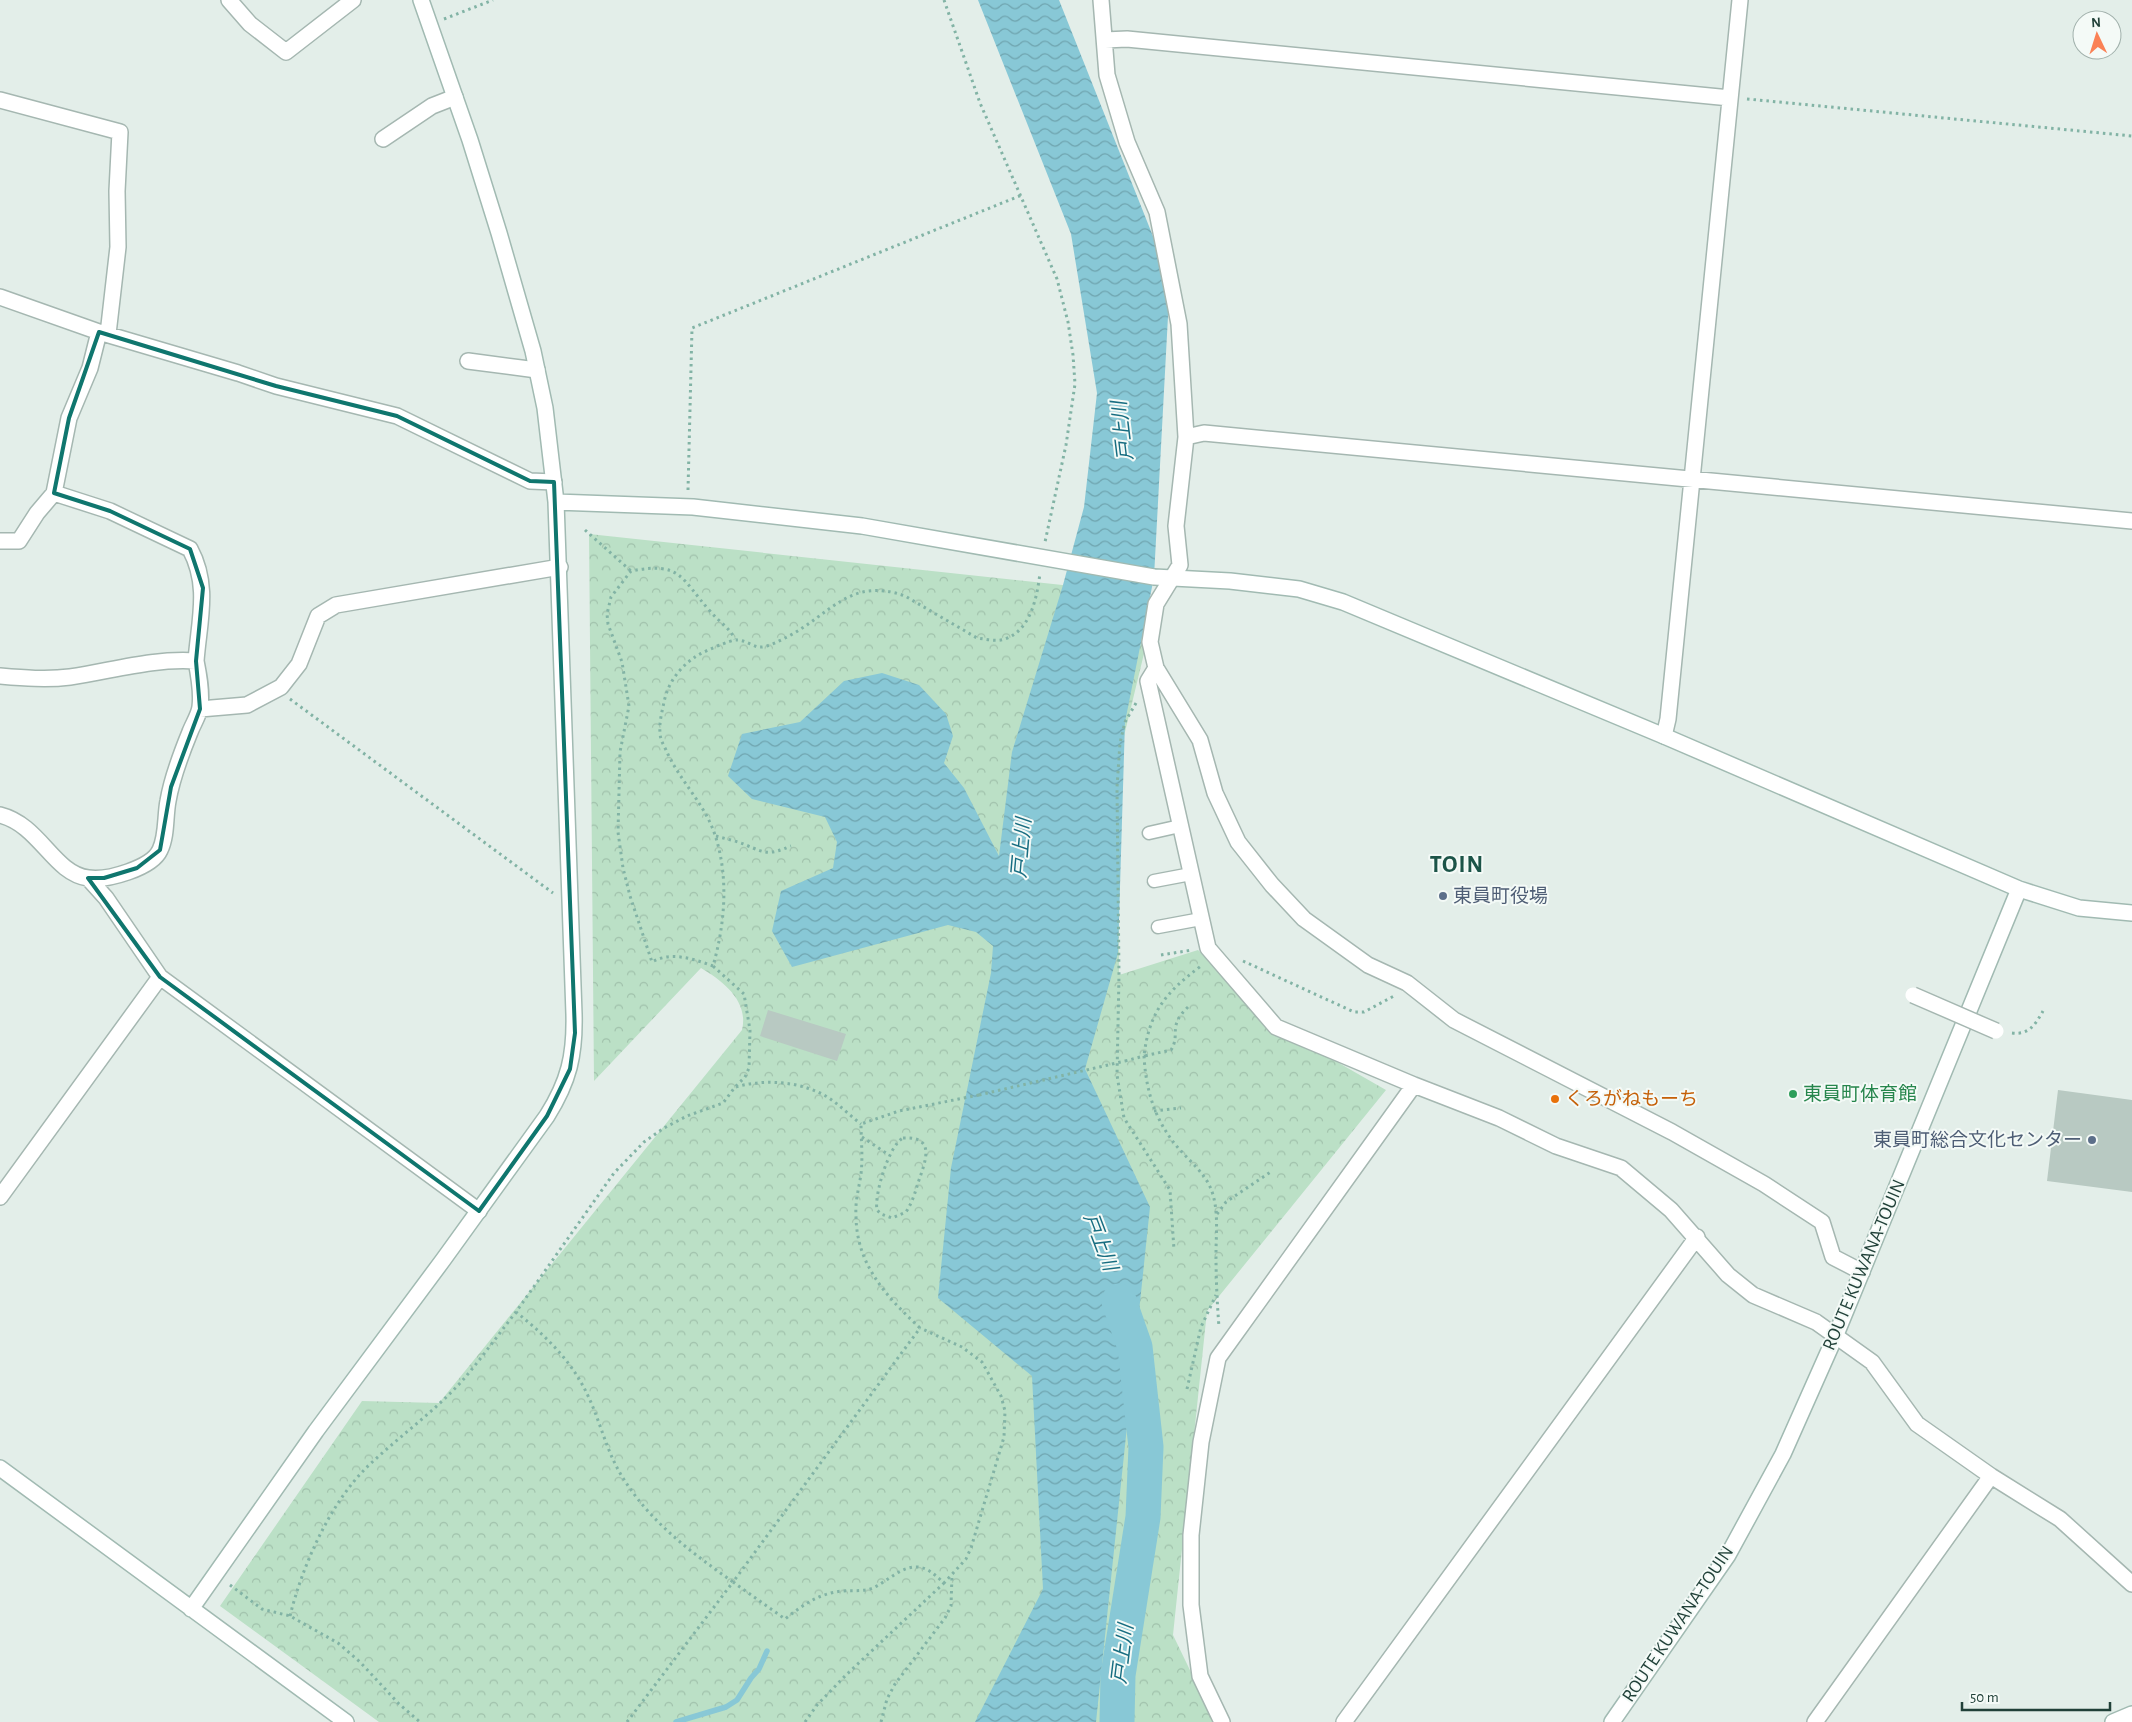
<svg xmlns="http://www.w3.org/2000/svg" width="2132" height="1722" font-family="'Alegreya Sans','Noto Sans JP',sans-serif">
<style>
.forest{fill:url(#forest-crowns)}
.water{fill:url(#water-waves)}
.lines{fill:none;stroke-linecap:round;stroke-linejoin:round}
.stream{stroke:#88c8d6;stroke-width:5.5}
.river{stroke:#88c8d6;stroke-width:35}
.building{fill:#b8c9c2}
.lane-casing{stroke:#a5b7b1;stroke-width:15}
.street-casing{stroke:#a5b7b1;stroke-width:18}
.secondary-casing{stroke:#a1bab2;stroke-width:18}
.path{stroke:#82b3a5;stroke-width:3;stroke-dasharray:2.5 4;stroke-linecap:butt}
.lane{stroke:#fff;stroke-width:12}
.street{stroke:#fff;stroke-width:15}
.secondary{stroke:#fff;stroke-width:15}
.street-bridge-casing{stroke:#a5b7b1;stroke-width:18;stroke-linecap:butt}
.path-bridge{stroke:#82b3a5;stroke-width:3;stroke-dasharray:2.5 4;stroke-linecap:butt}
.street-bridge{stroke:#fff;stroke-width:15}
.marked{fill:none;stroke:#0f766e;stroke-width:4;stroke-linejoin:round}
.service-dot{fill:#5c6f8a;stroke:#f4faf7;stroke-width:2}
.leisure-dot{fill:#2e9e5b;stroke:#f4faf7;stroke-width:2}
.food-dot{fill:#e8710a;stroke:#f4faf7;stroke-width:2}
.labels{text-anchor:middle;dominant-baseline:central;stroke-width:4;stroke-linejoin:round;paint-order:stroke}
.service-label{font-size:19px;fill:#4e5e75;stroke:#f4faf7;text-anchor:start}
.leisure-label{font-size:19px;fill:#27864d;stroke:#f4faf7;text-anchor:start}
.food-label{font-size:19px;fill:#c56008;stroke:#f4faf7;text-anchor:start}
.street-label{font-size:19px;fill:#214139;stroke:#f4faf7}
.water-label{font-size:20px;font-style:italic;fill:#176d81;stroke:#f4faf7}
.district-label{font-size:24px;font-weight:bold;letter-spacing:1px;fill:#1c5448;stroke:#f4faf7}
</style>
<defs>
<pattern id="forest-crowns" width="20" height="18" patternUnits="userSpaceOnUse" patternTransform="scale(1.25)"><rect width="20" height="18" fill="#bbe0c6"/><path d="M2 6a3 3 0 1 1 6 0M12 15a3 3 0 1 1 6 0" fill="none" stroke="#a0c1ab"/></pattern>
<pattern id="water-waves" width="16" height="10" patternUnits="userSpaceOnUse" patternTransform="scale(1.25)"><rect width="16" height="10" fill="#88c8d6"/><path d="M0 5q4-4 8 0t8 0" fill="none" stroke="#6fa4af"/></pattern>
</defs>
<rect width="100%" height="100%" fill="#e3eee9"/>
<path class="forest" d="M589,534L1081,587L1156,604L1118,761L1119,975L1198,950L1276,1027L1386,1090L1207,1311L1173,1635L1215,1722H379L220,1606L362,1401L439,1403L742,1030C749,1001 723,981 701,968L594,1081Z"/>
<path class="water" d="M978,0H1059L1170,279L1154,577L1125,722L1118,953L1085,1069L1150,1207L1096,1722H975L1043,1589L1032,1376L938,1298L951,1168L991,973L993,946L976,932L948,925L792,967L772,931L781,891L833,868L837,842L825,817L752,799L728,776L742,734L800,722L844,681L882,673L919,685L946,714L953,736L944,763L964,788L999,856L1012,752L1063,585L1084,507L1097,393L1071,234Z"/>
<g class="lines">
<path class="stream" d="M676,1722L726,1707L737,1700L751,1678L759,1669L767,1651"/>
<path class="river" d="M1117,1722L1118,1675L1143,1517L1146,1447L1135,1347L1119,1301"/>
</g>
<path class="building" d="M768,1010L846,1034L837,1061L760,1036Z
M2058,1090L2132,1100V1192L2047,1181Z"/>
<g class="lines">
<defs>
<path id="lane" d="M1149,833L1180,826
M1154,881L1191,874
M1158,927L1201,919"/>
<path id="street" d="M229,0L250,24L286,52L353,0
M1101,0L1107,75L1127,142L1157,212L1179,324L1186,437L1176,526L1180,565L1156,604L1150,642L1156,668L1200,740L1215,793L1238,842L1272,885L1304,919L1368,965L1407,983L1454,1020L1672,1132L1764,1184L1822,1222L1833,1257L1862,1272
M1105,40L1127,39L1730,98
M0,100L120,132L117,191L118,247L108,334
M383,139L432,106L455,97
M0,297L99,332L238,373L276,386L397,416L530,481L554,482
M468,361L537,370
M1186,437L1204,433L2132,521
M54,493L110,511L190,549C210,586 199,621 196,661
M0,541H19L37,513L54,493L69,418L90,368L99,332
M1156,668L1148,681L1208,948L1276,1027L1414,1085L1499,1118L1556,1146L1621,1168L1671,1210L1728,1275L1753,1295L1816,1322L1872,1362L1917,1424L1991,1476L2060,1519L2132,1584
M0,676C23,678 47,680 70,677C112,671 152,658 196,661C199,676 202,692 200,707C199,715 193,724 190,732C181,754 172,777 168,801C165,816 167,836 160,850C152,868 107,881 88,878C53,873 40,825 0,815
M200,709L247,705L281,687L299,664L318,616L336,605L560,567
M1664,736L1668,719L1740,0
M88,878L106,898L160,977L479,1211
M0,1197L160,977
M1222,1722L1200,1676L1191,1605V1535L1201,1442L1218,1358L1414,1085
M1344,1722L1697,1237
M1815,1722L1991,1476"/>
<path id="secondary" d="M421,0L470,140L499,233L533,351L545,408L556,502
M0,1468L346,1722
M191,1609L316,1431L443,1260L547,1116C569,1081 575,1055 574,1014L556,502L693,507L862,526L1154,577L1230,581L1299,589L1343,602L1664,736L2019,889L2079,908L2132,913
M1612,1722L1728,1555L1783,1454L1835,1337L2019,889
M2113,1722L2132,1714"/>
</defs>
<use href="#lane" class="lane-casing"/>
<use href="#street" class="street-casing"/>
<use href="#secondary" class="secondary-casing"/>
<path class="path" d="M944,0L980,103L1057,279L1068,322L1073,355L1075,384L1066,445L1045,542
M444,19L493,0
M1747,99L2132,136
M688,490L692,328L1022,195
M585,530L631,571
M290,699L553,893
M1136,703L1125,722L1120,743L1117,787L1119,975L1117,1075L1124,1118L1170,1190L1174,1250
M716,836C726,839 737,841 746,845C767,854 769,855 791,846
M1161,955L1192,950
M1243,961L1354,1012H1364L1394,996
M713,966C694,959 671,951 652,962L630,896L623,868L618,832L620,752L629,706L622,662L608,624L607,614L611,597L631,571C682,561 681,579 710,611C719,622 729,627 735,639
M1188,1007C1167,1027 1181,1034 1171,1050L1144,1056C1149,1012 1166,992 1201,966
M2012,1033C2029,1035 2035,1025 2043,1011
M1125,1061L1144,1056C1146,1093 1156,1123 1180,1150C1191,1162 1205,1174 1211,1189C1219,1209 1216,1233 1216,1254C1216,1278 1217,1302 1219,1327
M736,1087C763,1079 798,1081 824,1095C838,1103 849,1115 861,1124
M979,1095L899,1111L861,1124C861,1140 863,1157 861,1174C859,1188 855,1201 856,1215C856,1265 887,1297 920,1328L733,1582C691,1552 651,1523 623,1478C607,1453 601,1424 589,1398C573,1362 546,1336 516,1312L614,1173L644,1142L664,1128L687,1116L723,1103L735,1087L745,1077L749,1068L750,1030L744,994L713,966C725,924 729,877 715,835C705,804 679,780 666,750C663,744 660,739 660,732C659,723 662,712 664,702C668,683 679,668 695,657C700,653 732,639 737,640C744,640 751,645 758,647C767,648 779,641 787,637C830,615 850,576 905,596L977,638C986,639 996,642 1005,639C1031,630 1037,597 1040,573
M1154,1111L1181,1108
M862,1137L889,1155
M903,1138C937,1136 925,1162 918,1183C915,1193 912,1203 906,1212L892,1218L881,1214L877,1210C874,1195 889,1145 903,1138Z
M1217,1214L1226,1202L1272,1171
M1187,1389L1201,1327L1216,1295
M230,1585L262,1609L290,1616L338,1643L360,1662L399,1704L420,1722
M290,1616C302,1567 329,1505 366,1468C397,1438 433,1413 462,1381C481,1359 498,1335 516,1312
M627,1722L733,1582L785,1619C803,1605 819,1593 843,1591C853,1590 863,1592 873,1588C888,1581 901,1566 918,1567C929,1568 936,1576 944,1583L966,1559L971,1548L1004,1437L1005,1411L1001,1396L982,1362L962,1347L920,1328
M805,1722L817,1705L846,1675L944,1583
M881,1722L887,1699L895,1684L945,1618L951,1606L952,1575"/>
<use href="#lane" class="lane"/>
<use href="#street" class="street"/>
<use href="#secondary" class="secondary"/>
<defs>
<path id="street-bridge" d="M1913,995L1996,1031"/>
</defs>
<use href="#street-bridge" class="street-bridge-casing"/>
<path class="path-bridge" d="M979,1095L1125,1061"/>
<use href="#street-bridge" class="street-bridge"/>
</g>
<path class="marked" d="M99,332L276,386L397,416L530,481L554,482L575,1033L570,1069L547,1116L479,1211L160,977L88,878H104L137,868L160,850L171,787L200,709L196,661L203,588L190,549L110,511L54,493L69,418Z"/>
<g class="service-dot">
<circle cx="1443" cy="896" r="5"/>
<circle cx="2092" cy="1140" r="5"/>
</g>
<circle class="leisure-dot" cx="1793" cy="1094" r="5"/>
<circle class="food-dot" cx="1555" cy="1099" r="5"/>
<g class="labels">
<g class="service-label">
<text x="1453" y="896">東員町役場</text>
<text x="2082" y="1140" text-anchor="end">東員町総合文化センター</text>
</g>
<g class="leisure-label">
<text x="1803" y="1094">東員町体育館</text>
</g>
<g class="food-label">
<text x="1565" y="1099">くろがねもーち</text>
</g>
<g class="street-label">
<text transform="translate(1864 1265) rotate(-67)">ROUTE KUWANA-TOUIN</text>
<text transform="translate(1678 1624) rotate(-56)">ROUTE KUWANA-TOUIN</text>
</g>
<g class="water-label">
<text transform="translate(1123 431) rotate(-97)">戸上川</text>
<text transform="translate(1022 848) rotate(-85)">戸上川</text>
<text transform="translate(1100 1242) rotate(69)">戸上川</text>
<text transform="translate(1123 1654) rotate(-83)">戸上川</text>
</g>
<g class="district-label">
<text x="1457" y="865">TOIN</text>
</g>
</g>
<g transform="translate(2097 35) rotate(356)"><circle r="24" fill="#f4faf7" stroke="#a0b0ab"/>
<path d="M0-4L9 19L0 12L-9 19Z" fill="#fa8155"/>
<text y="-8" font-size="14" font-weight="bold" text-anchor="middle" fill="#214139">N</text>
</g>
<path d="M1962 1702v8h148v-8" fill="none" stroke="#214139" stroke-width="2.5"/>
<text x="1970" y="1702" font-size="15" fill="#214139" stroke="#f4faf7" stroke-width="4" paint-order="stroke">50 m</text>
</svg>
